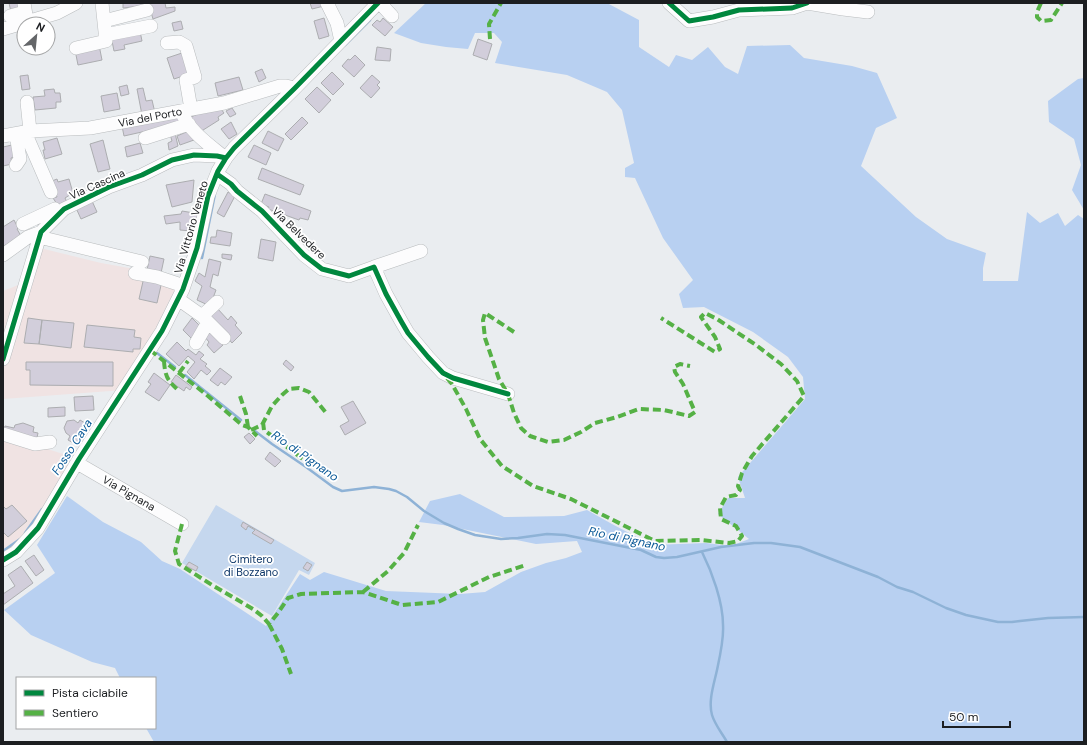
<svg xmlns="http://www.w3.org/2000/svg" width="1087" height="745" font-family="'DM Sans',sans-serif">
<style>
.industrial{fill:#f0e3e3}
.green{fill:#c5d7ee}
.forest{fill:#b8d0f1}
.lines{fill:none;stroke-linecap:round;stroke-linejoin:round}
.stream{stroke:#8eb2d6;stroke-width:2.5}
.building{fill:#d2cedb;stroke:#acadb0}
.minor-casing{stroke:#b9bcbe;stroke-width:14}
.minor{stroke:#fcfcfd;stroke-width:13}
.quiet{stroke:#55b145;stroke-width:4;stroke-dasharray:8 4;stroke-linecap:butt}
.cycleway-casing{stroke:#fff;stroke-width:8}
.cycleway{stroke:#00873e;stroke-width:5}
.labels{text-anchor:middle;dominant-baseline:central;stroke-width:3.5;stroke-linejoin:round;paint-order:stroke}
.street-label{font-size:11px;fill:#1c1e21;stroke:#fff}
.park-label{font-size:11px;fill:#0c3567;stroke:#fff}
.water-label{font-size:12px;font-style:italic;fill:#0a5997;stroke:#fff}
</style>
<rect width="100%" height="100%" fill="#eaedf0"/>
<path class="industrial" d="M36,247L101,263L146,271L186,280L124,390L3,399V291L26,282Z
M3,435L79,459L38,528L3,560Z"/>
<path class="green" d="M216,505L315,563L309,575L299,570L272,616L182,563Z"/>
<path class="forest" d="M426,3H607L639,20V47L669,67L676,55L692,60L708,47L725,67L738,74L747,46L790,45L804,58L852,66L877,73L897,118L876,128L861,166L916,217L947,239L986,253L983,268V281H1018L1027,212L1040,223L1058,213L1065,226L1078,215L1084,219V742H154L146,728H155V678H120L115,668L92,662L31,635L4,610L55,573L37,545L67,496L103,522L141,542L162,561L180,569L266,626L300,574L310,580L324,572L386,591L460,594L485,592L521,572L546,563L566,558L582,552L577,541L536,544L443,525L419,522L430,501L460,494L504,517L564,516L587,510L612,524L652,545L706,543L731,546L749,539L718,514L728,498H745L738,477L805,399L803,377L788,357L753,332L704,307L683,308L679,294L693,280L663,238L635,178L625,177V168L634,163L622,110L607,92L567,75L495,63L502,42L494,33H475L468,49L446,47L421,43L394,33Z
M1084,78V210L1072,190L1081,165L1074,139L1049,122L1048,101L1078,79Z"/>
<g class="lines">
<path class="stream" d="M345,45L370,20
M202,258L215,194
M157,353L175,367
M185,375L241,420
M255,431L272,444L306,467L333,487L342,491L374,487L389,489L396,491L407,497L424,511L444,523L458,529L475,535L501,539L518,538L547,534L565,535L641,550L656,557L664,558L677,557L721,547L754,543H771L800,547L878,577L897,587L913,592L946,608L966,615L998,622H1012L1020,621L1048,618L1084,617
M25,533L42,509
M3,551L20,539
M702,552C712,572 723,602 723,625C724,639 720,656 717,670C714,684 708,701 712,715C715,725 722,733 727,742"/>
</g>
<path class="building" d="M9,3H22L19,11L11,12Z
M123,3H165L166,8L175,7V11L153,19L149,5L123,8Z
M310,3H324V6L312,9Z
M324,18L329,36L319,39L314,21Z
M383,18L393,27L385,36L372,25L377,20L380,22Z
M181,21L183,29L174,31L172,23Z
M140,31L142,41L124,45L125,49L114,51L111,36Z
M478,39L492,44L487,60L473,55Z
M99,45L102,60L78,65L75,50Z
M377,47L391,49L390,61L375,60Z
M185,52L192,73L174,79L167,58Z
M355,55L365,65L354,77L342,66L348,59L350,60Z
M262,69L266,78L259,82L255,72Z
M332,72L344,84L333,95L321,83Z
M28,75L30,89L22,90L20,76Z
M372,75L380,82L377,85L380,88L371,98L360,88Z
M239,77L243,90L218,96L215,83Z
M127,85L129,94L121,96L119,87Z
M317,87L331,100L319,113L305,99Z
M143,88L146,101L152,100L155,113L142,115L137,89Z
M54,89L55,93H60L61,102H56V108L35,110L33,97L45,96L44,90Z
M117,93L120,109L104,112L101,96Z
M211,108L221,109L224,113L218,117L219,120L200,132L191,117Z
M232,108L236,114L230,117L226,111Z
M179,114L182,123L124,136L122,126Z
M302,117L308,123L291,140L285,134Z
M231,122L237,134L229,139L221,129Z
M191,130L194,140L180,145L177,136Z
M268,131L284,139L278,151L262,143Z
M175,133L178,146L169,150L168,143L172,141L170,134Z
M57,138L62,154L45,159L43,150H45L43,142Z
M103,140L110,169L98,172L90,144Z
M140,143L143,153L127,157L125,147Z
M12,145L15,157L11,158L12,164L3,166V147Z
M254,145L271,153L266,165L248,157Z
M262,168L304,185L300,195L258,179Z
M57,179L58,182L69,179L73,193L65,198L67,202L59,207L53,198L57,197L52,181Z
M194,180L192,202L172,207L166,185Z
M228,192L235,196L224,217L217,213Z
M265,194L311,211L308,220L300,218L299,220L268,209L269,207L261,204Z
M92,201L97,212L81,219L76,208Z
M196,209L199,210L196,236H191V231L180,230V222L166,224L164,216L181,214L182,211L194,213Z
M14,220L18,228L17,229L21,236L4,246L3,243V227Z
M217,230L232,233L230,246L210,243L211,237H216Z
M261,239L276,242L273,261L258,258Z
M222,254L232,255L231,260L222,258Z
M150,256L164,259L161,273L147,270Z
M209,259L221,262L218,276L213,274L210,287L216,290L210,306L197,300L202,286L195,281L199,273L205,277Z
M144,277L162,281L157,303L139,299Z
M217,308L228,320L231,316L237,323L235,325L242,333L232,343L208,315Z
M28,318L42,320L39,344L24,343Z
M192,318L201,327L194,341L183,330Z
M42,320L74,323L71,348L39,344Z
M87,325L135,330L134,337L141,338L140,349H133V352L84,347Z
M210,331L223,345L214,353L207,345L209,342L204,336Z
M177,342L186,351L188,349L196,355L199,351L204,355L200,359L207,364L205,366L211,371L207,375L201,370L194,379L187,372L195,362L188,356L179,366L166,354Z
M286,360L294,367L291,371L283,364Z
M26,362H113V386L30,385V370H26Z
M220,368L232,377L225,385L221,382L218,386L210,380Z
M154,373L170,385L159,401L145,392L151,384L148,382Z
M176,375L192,387L190,390L186,387L184,391L171,382Z
M93,396L94,410L75,411L74,397Z
M353,401L366,423L345,435L340,426L349,421L341,407Z
M65,407V416L48,417V408Z
M74,420L78,423L80,420L90,426L77,445L68,440L70,436L66,433L64,428L67,421Z
M23,423L34,427L33,432L38,433L36,442L3,432L5,426L14,428L15,425Z
M249,433L255,439L250,444L244,437Z
M270,452L281,461L275,467L265,459Z
M12,505L27,521L8,537L4,533L3,534V506L6,509Z
M243,522L274,540L271,544L252,533L255,530L248,526L246,530L241,526Z
M34,555L44,570L36,576L25,561Z
M189,562L198,567L196,571L186,566Z
M307,562L312,565L308,571L303,568Z
M21,566L33,583L3,605V594L15,586L8,575Z"/>
<g class="lines">
<defs>
<path id="minor" d="M24,3L27,21
M327,3L337,23L341,41
M380,3L392,16
M669,3L689,21L713,17L739,10L792,8L807,3
M807,3L843,9L868,12
M10,16L25,12
M104,21L147,10
M3,29L57,13L76,3
M105,35L151,26
M167,43L179,42L186,46L195,77L186,80L191,109
M76,48L106,41L102,3
M27,102L30,131
M181,111C189,131 208,144 224,157
M25,132L51,192
M16,134L20,159L16,165
M3,136L30,131L90,128L224,103L280,86H286L295,88
M145,138L189,124
M217,174L231,184L237,191L262,211L304,255L322,269L349,276L374,267L386,294L401,321L408,333L428,357L443,373L453,378L508,394
M23,224L55,209L59,214
M39,237L142,262
M3,255L28,237L41,232
M374,267L421,251
M135,273L157,277L184,286
M178,299L202,316L224,338
M202,316L217,302
M196,343L208,322
M3,359L41,232L64,209L109,187L142,175L172,160L194,155L217,156L226,158
M3,434L35,444L50,442
M77,463L182,524
M3,560L16,552L38,528L79,459L162,331L183,289L197,248L208,196L218,171L226,158L234,148L295,88L378,3"/>
</defs>
<use href="#minor" class="minor-casing"/>
<use href="#minor" class="minor"/>
<path class="quiet" d="M1041,3L1037,12V17L1041,21L1051,20L1062,3
M490,39L489,24L501,3
M514,332L485,313L483,320L485,338L499,379L508,394L514,413L521,428L530,436L548,442L564,440L581,432L595,423L617,417L639,409L664,410L689,416L695,412L683,384L675,372L674,367L680,364L690,366
M150,350L208,396L242,425L248,427L257,436
M164,361C165,377 168,381 179,391
M179,373L188,361
M447,378L452,384L466,409L480,439L502,466L533,486L571,499L655,541L701,540L729,543L738,541L742,536L736,526L721,519L720,508L726,497L736,495L740,490L738,486L742,473L752,456L804,396L797,381L781,364L756,345L717,319L705,313L701,317L715,337L720,349L715,352L661,318
M240,396L246,414L248,427
M263,422L264,430L307,462
M251,430L262,425L272,406L282,395L289,389L299,388L309,392L327,414
M182,524L175,551L179,564L212,585L253,609L262,616L269,624L278,613L288,598L301,594L363,592L402,605L438,602L489,577L526,565
M363,592L388,571L404,553L418,525
M269,624L282,649L291,674"/>
<defs>
<path id="cycleway" d="M669,3L689,21L713,17L739,10L792,8L807,3
M217,174L231,184L237,191L262,211L304,255L322,269L349,276L374,267L386,294L401,321L408,333L428,357L443,373L453,378L508,394
M3,359L41,232L64,209L109,187L142,175L172,160L194,155L217,156L226,158
M3,560L16,552L38,528L79,459L162,331L183,289L197,248L208,196L218,171L226,158L234,148L295,88L378,3"/>
</defs>
<use href="#cycleway" class="cycleway-casing"/>
<use href="#cycleway" class="cycleway"/>
</g>
<g class="labels">
<g class="street-label">
<text transform="translate(150 117) rotate(-11)">Via del Porto</text>
<text transform="translate(97 184) rotate(-24)">Via Cascina</text>
<text transform="translate(191 227) rotate(-74)">Via Vittorio Veneto</text>
<text transform="translate(299 233) rotate(44)">Via Belvedere</text>
<text transform="translate(129 493) rotate(30)">Via Pignana</text>
</g>
<g class="park-label">
<text x="251" y="559">Cimitero<tspan x="251" dy="13">di Bozzano</tspan></text>
</g>
<g class="water-label">
<text transform="translate(72 447) rotate(-57)">Fosso Cava</text>
<text transform="translate(305 456) rotate(35)">Rio di Pignano</text>
<text transform="translate(627 539) rotate(12)">Rio di Pignano</text>
</g>
</g>
<rect width="1087" height="745" fill="none" stroke="#1c1e21" stroke-width="8"/>
<rect x="16" y="677" width="140" height="52" fill="#ffffff" stroke="#a4a5a6"/>
<rect x="24" y="690" width="20" height="6" fill="#00873e" stroke="#a4a5a6"/>
<text x="52" y="697" font-size="12" fill="#1c1e21">Pista ciclabile</text>
<rect x="24" y="710" width="20" height="6" fill="#55b145" stroke="#a4a5a6"/>
<text x="52" y="717" font-size="12" fill="#1c1e21">Sentiero</text>
<g transform="translate(36 36) rotate(27)"><circle r="19" fill="#ffffff" stroke="#a4a5a6"/>
<path d="M0-3L7 15L0 10L-7 15Z" fill="#646669"/>
<text y="-6" font-size="11" font-weight="bold" text-anchor="middle" fill="#1c1e21">N</text>
</g>
<path d="M943 721v6h67v-6" fill="none" stroke="#1c1e21" stroke-width="2"/>
<text x="949" y="721" font-size="12" fill="#1c1e21" stroke="#ffffff" stroke-width="3" paint-order="stroke">50 m</text>
</svg>
